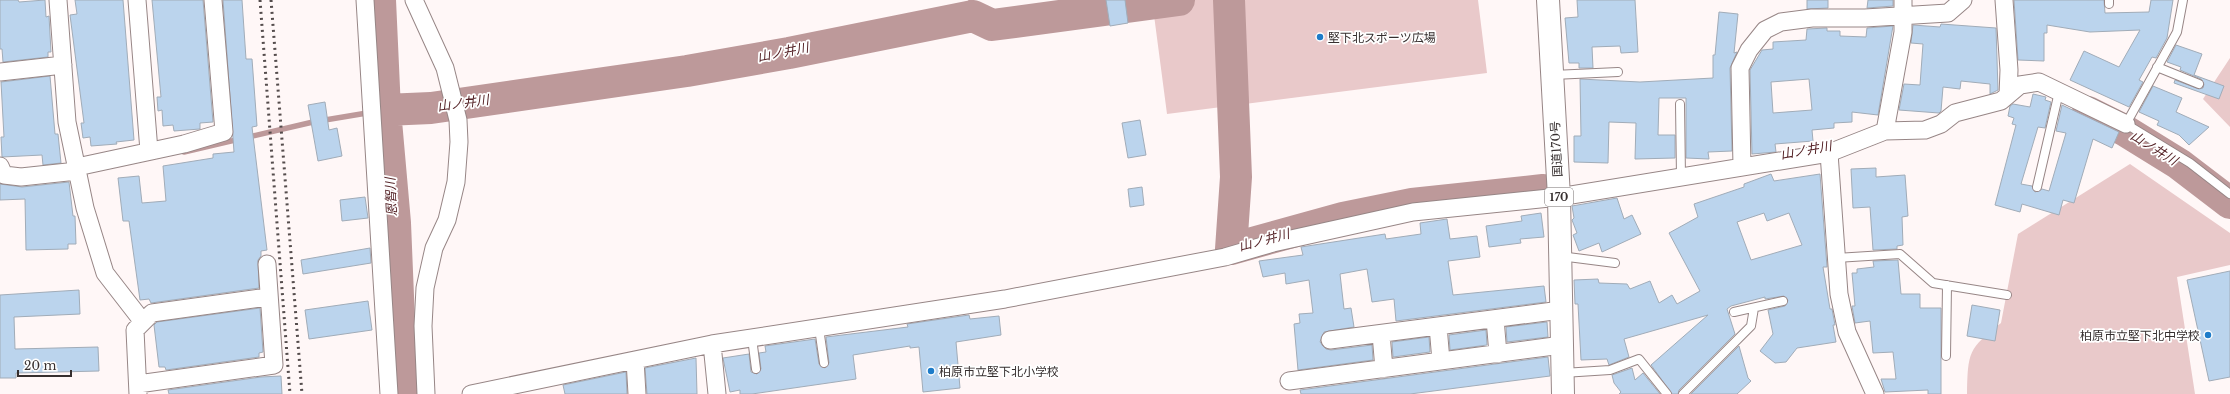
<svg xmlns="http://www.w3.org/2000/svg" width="2230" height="394" font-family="'Libre Baskerville','Noto Sans JP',serif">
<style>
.green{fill:#e9c9ca}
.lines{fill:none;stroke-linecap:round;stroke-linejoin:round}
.stream{stroke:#bd999a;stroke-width:5.5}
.river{stroke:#bd999a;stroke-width:32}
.building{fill:#bbd4ed;stroke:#a1acb8;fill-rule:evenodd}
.lane-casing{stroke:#978686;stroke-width:10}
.street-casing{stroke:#978686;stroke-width:19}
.highway-casing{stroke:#978686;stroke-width:24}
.lane{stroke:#fff;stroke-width:8}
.street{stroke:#fff;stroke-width:17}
.highway{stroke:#fff;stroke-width:22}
.rail{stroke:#544c4c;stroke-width:3;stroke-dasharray:2 4;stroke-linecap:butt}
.poi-dot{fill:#1e7cc9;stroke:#fff;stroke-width:1.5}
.labels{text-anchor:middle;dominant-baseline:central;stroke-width:3.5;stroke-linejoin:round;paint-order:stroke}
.shield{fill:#fff;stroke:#726d6d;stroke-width:1}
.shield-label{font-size:11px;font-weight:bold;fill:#362f2f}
.poi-label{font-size:12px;fill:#362f2f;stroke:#fff;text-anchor:start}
.street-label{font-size:12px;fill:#362f2f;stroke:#fff}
.water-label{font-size:13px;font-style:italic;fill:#552327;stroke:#fff}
</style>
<rect width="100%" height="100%" fill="#fff7f7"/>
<path class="green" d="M1152,0H1478L1487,73L1167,114Z
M2230,58V127L2203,99Z
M2130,164L2230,233V265L2177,277L2195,394H1967C1968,352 1968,349 2001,323L2018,234Z"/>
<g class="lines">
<path class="stream" d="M971,0L973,16
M184,152L313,122L385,110"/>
<path class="river" d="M380,0L385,110L395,223L402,394
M1229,0L1236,177L1231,249L1343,218L1412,204L1543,190
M385,110L431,108L687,71L789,53L973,16L992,25L1179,0
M2088,112L2124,130L2179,164L2230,203"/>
</g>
<path class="building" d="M0,0H18L19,2L45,0L46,17L49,16L51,52H48V57L3,62L2,49H0Z
M75,0H123L134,140L116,142L117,144L91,146L90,137L83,138L81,123H84L70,15L77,14Z
M152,0H203L213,122L200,123V129L174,131L173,125L163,126L162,110L158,111L157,97H161Z
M223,0H242L246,59H252L257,126L252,127L267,250L261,251V256L258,260L259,288L151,303L149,299L140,300L129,221H123L118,178L139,176L142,203L166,201L163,166L213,158V154L234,152Z
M1106,0H1125L1128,23L1110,26Z
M1577,0H1635L1638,52L1621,53L1620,46L1592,47L1593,68H1579V63H1569L1565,18L1578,17Z
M1807,0H1828V8L1807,9Z
M1868,0H1893V6L1867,8Z
M2014,0H2104L2105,13L2149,12L2151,0H2173L2167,38L2156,58L2152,57L2139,80L2143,82L2129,107L2070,80L2084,51L2119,67L2140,30L2090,32L2047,25V33H2044V61L2018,60Z
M1719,12L1738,14L1734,53L1737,52L1730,68L1732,151L1708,152L1709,159L1686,158V98H1659L1658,135H1675V158L1635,159L1636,123L1609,122L1608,163L1574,162V136H1581L1580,79L1640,82L1713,78V55H1715Z
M1941,24L1996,28L1998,90L1990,94V84L1961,81L1960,89L1943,87L1941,111L1939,113L1899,110L1904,84L1920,85L1923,44L1911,43L1913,25L1940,27Z
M1893,26L1878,115L1852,112V122L1834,123V128L1812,130L1813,141L1775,144L1776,152L1752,154L1750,70L1762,50L1773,49V42L1806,40L1807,29L1827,28V31H1840V36L1866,37L1867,28ZM1809,79L1812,110L1773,113L1771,82Z
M2176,45L2202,54L2194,75L2224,86L2219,99L2174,83L2175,80L2199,89L2203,88L2204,84L2201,79L2180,70L2181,67L2167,62Z
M50,76L55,134H58L61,163L43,165L42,155L2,157L1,137H4L1,82Z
M2153,86L2182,98L2176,112L2209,127L2189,145L2179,135L2157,125L2159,121L2139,112Z
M2033,94L2046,97L2045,100L2051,102L2045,128L2038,127L2021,184L2032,186L2035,192L2042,189L2049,191L2066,133L2056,131L2062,105L2119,132L2112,148L2093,139L2074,203L2063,200L2059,215L2022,204L2020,212L1995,205L2016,125L2012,124L2014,118L2008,116L2010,106L2013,104L2030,107Z
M325,102L329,130L337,128L342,156L318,161L308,105Z
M1140,120L1146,155L1128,158L1122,123Z
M1876,168V177L1905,175L1908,216L1902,217L1903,245L1897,246V249L1873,250L1870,207L1853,208L1851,169Z
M1771,174L1774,181L1820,174L1827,267H1823L1830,309H1832L1835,325H1833L1836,342L1797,348L1786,362L1775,363L1760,351L1773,334L1768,310L1785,306L1788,300L1784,296L1765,299V297L1731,306L1727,309L1735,334L1679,390L1678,394H1672L1651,365L1708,315L1624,339L1629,357L1609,365L1607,359L1581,360L1578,304H1575L1574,280L1598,279L1599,283L1627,284L1630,289L1650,281L1659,303L1672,295L1677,304L1700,291L1669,233L1698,217L1694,204L1744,187V184ZM1764,213L1767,221L1789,213L1802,245L1751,260L1737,222Z
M69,182L73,216H75L76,244H68V249L26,250L25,199L0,200V184L22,187Z
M1142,187L1144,205L1130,207L1128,189Z
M365,197L368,218L342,221L340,200Z
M1617,198L1624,219L1632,215L1641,234L1602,252L1599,243L1579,251L1573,235L1577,233L1572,220L1574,218L1572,206Z
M1541,213L1544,237L1520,239L1521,243L1489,247L1486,226L1522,221L1521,216Z
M1447,219L1450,239L1477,236L1480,257L1448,261L1453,295L1544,286L1546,302L1396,321L1394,299L1372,302L1367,269L1340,274L1344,309L1351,308L1354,327L1324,332L1320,342L1326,349L1331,350L1372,345L1373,360L1298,370L1294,324L1300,323L1299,314L1313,313L1309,280L1286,284L1285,273L1263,277L1259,261L1303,255L1301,247L1385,234L1386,239L1421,234L1420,223Z
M370,248L371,263L303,274L301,260Z
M1898,260L1901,294H1920V308H1941V394H1928V390L1885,392L1881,379H1896L1893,352L1873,353L1870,321L1855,323L1852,306H1855L1852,273H1857V269L1874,267L1873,261Z
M2230,271V377L2209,381L2187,280Z
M79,290L80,314L14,317L15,349L98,347L99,371L16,373V378H0V295Z
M368,301L372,330L309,339L305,310Z
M1972,305L2000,310L1995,341L1967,336Z
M260,308L263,352L259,353V357L166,370L165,367H159L154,325L157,322Z
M969,315L970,319L999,316L1001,335L956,342L960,388L923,392L919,347L910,348V346L853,355L856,379L752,394H740V390L730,392L723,358L749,354L751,372L757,374L761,369L759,353L766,352L765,346L815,339L819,364L825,368L829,363L826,337L908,327L907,324Z
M1547,322L1548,337L1507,342L1506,327Z
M1486,330L1487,345L1450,350L1449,335Z
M1429,337L1430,352L1393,357L1392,342Z
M1739,346L1748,378L1751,381L1737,394H1691Z
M1548,357L1550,376L1410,394H1301L1300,390Z
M696,358L697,394H647L645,368Z
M1632,368L1635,380L1643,373L1660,394H1619L1621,392L1614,383L1612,375Z
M626,372L627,394H565L563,385Z
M281,376L282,394H169L168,390L261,377Z"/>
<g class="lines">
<defs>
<path id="lane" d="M2109,0V4
M2183,0L2177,32L2126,124L2190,163L2230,194
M2157,67L2199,84
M1553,75L1618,72
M1680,104L1681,177
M2037,187L2059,92
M1560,256L1615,263
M1836,258L1900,254L1933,283L2007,295
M1734,312L1783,301
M819,328L824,363
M752,338L756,369
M1946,356L1947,285
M1563,373L1610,370L1639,359L1667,394
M1683,394L1751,326L1754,308"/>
<path id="street" d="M58,0L67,122L85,208L105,273L143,322
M137,0L149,151
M365,0L389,394
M414,0L445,68L458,120L459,142L456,182L447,220L434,248L425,288L423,326L426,394
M2004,0L2009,70L2008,95
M0,72L63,65
M1885,131L1903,32V0
M1829,153L1839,294L1847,332L1875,394
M0,166L4,175L21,177L77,171
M77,167L184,144L224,132L213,0
M1742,167L1740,68L1749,50L1765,30L1781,22L1812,18H1865L1948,13L1963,0
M1495,319L1498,354
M1438,326L1441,361
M1381,334L1384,369
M1330,340L1561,310
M712,344L717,394
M635,360L637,394
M1289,381L1562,345
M138,384L274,365L267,264
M138,394L135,330L152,313L268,297
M471,394L712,344L1005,299L1225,257L1273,243L1413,212L1559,197L1829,153L1885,131L1925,130L1941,124L1955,113L2001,101L2020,85L2039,82L2126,124"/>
<path id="highway" d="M1548,0L1559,197L1563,394"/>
</defs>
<use href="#lane" class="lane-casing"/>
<use href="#street" class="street-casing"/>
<use href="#highway" class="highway-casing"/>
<use href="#lane" class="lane"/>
<use href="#street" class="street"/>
<use href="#highway" class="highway"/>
<path class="rail" d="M260,0L290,394
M271,0L302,394"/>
</g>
<g class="poi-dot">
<circle cx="1320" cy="37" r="4"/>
<circle cx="2208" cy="335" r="4"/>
<circle cx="931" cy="371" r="4"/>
</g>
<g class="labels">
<rect class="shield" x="1545" y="188" width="28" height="18" rx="3"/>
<g class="shield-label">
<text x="1559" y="197">170</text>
</g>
<g class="poi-label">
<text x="1328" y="37">堅下北スポーツ広場</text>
<text x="2200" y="335" text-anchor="end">柏原市立堅下北中学校</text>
<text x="939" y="371">柏原市立堅下北小学校</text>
</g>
<g class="street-label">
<text transform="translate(1556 149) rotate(-93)">国道170号</text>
</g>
<g class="water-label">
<text transform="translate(783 52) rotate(-11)">山ノ井川</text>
<text transform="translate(463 103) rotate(-8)">山ノ井川</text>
<text transform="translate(2154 148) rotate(32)">山ノ井川</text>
<text transform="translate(1806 150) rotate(-10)">山ノ井川</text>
<text transform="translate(391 197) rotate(-93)">恩智川</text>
<text transform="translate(1264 240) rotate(-15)">山ノ井川</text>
</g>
</g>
<path d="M18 370v6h53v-6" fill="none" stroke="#362f2f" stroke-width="2"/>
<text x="24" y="370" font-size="12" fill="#362f2f" stroke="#ffffff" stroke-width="3" paint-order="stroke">20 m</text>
</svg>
